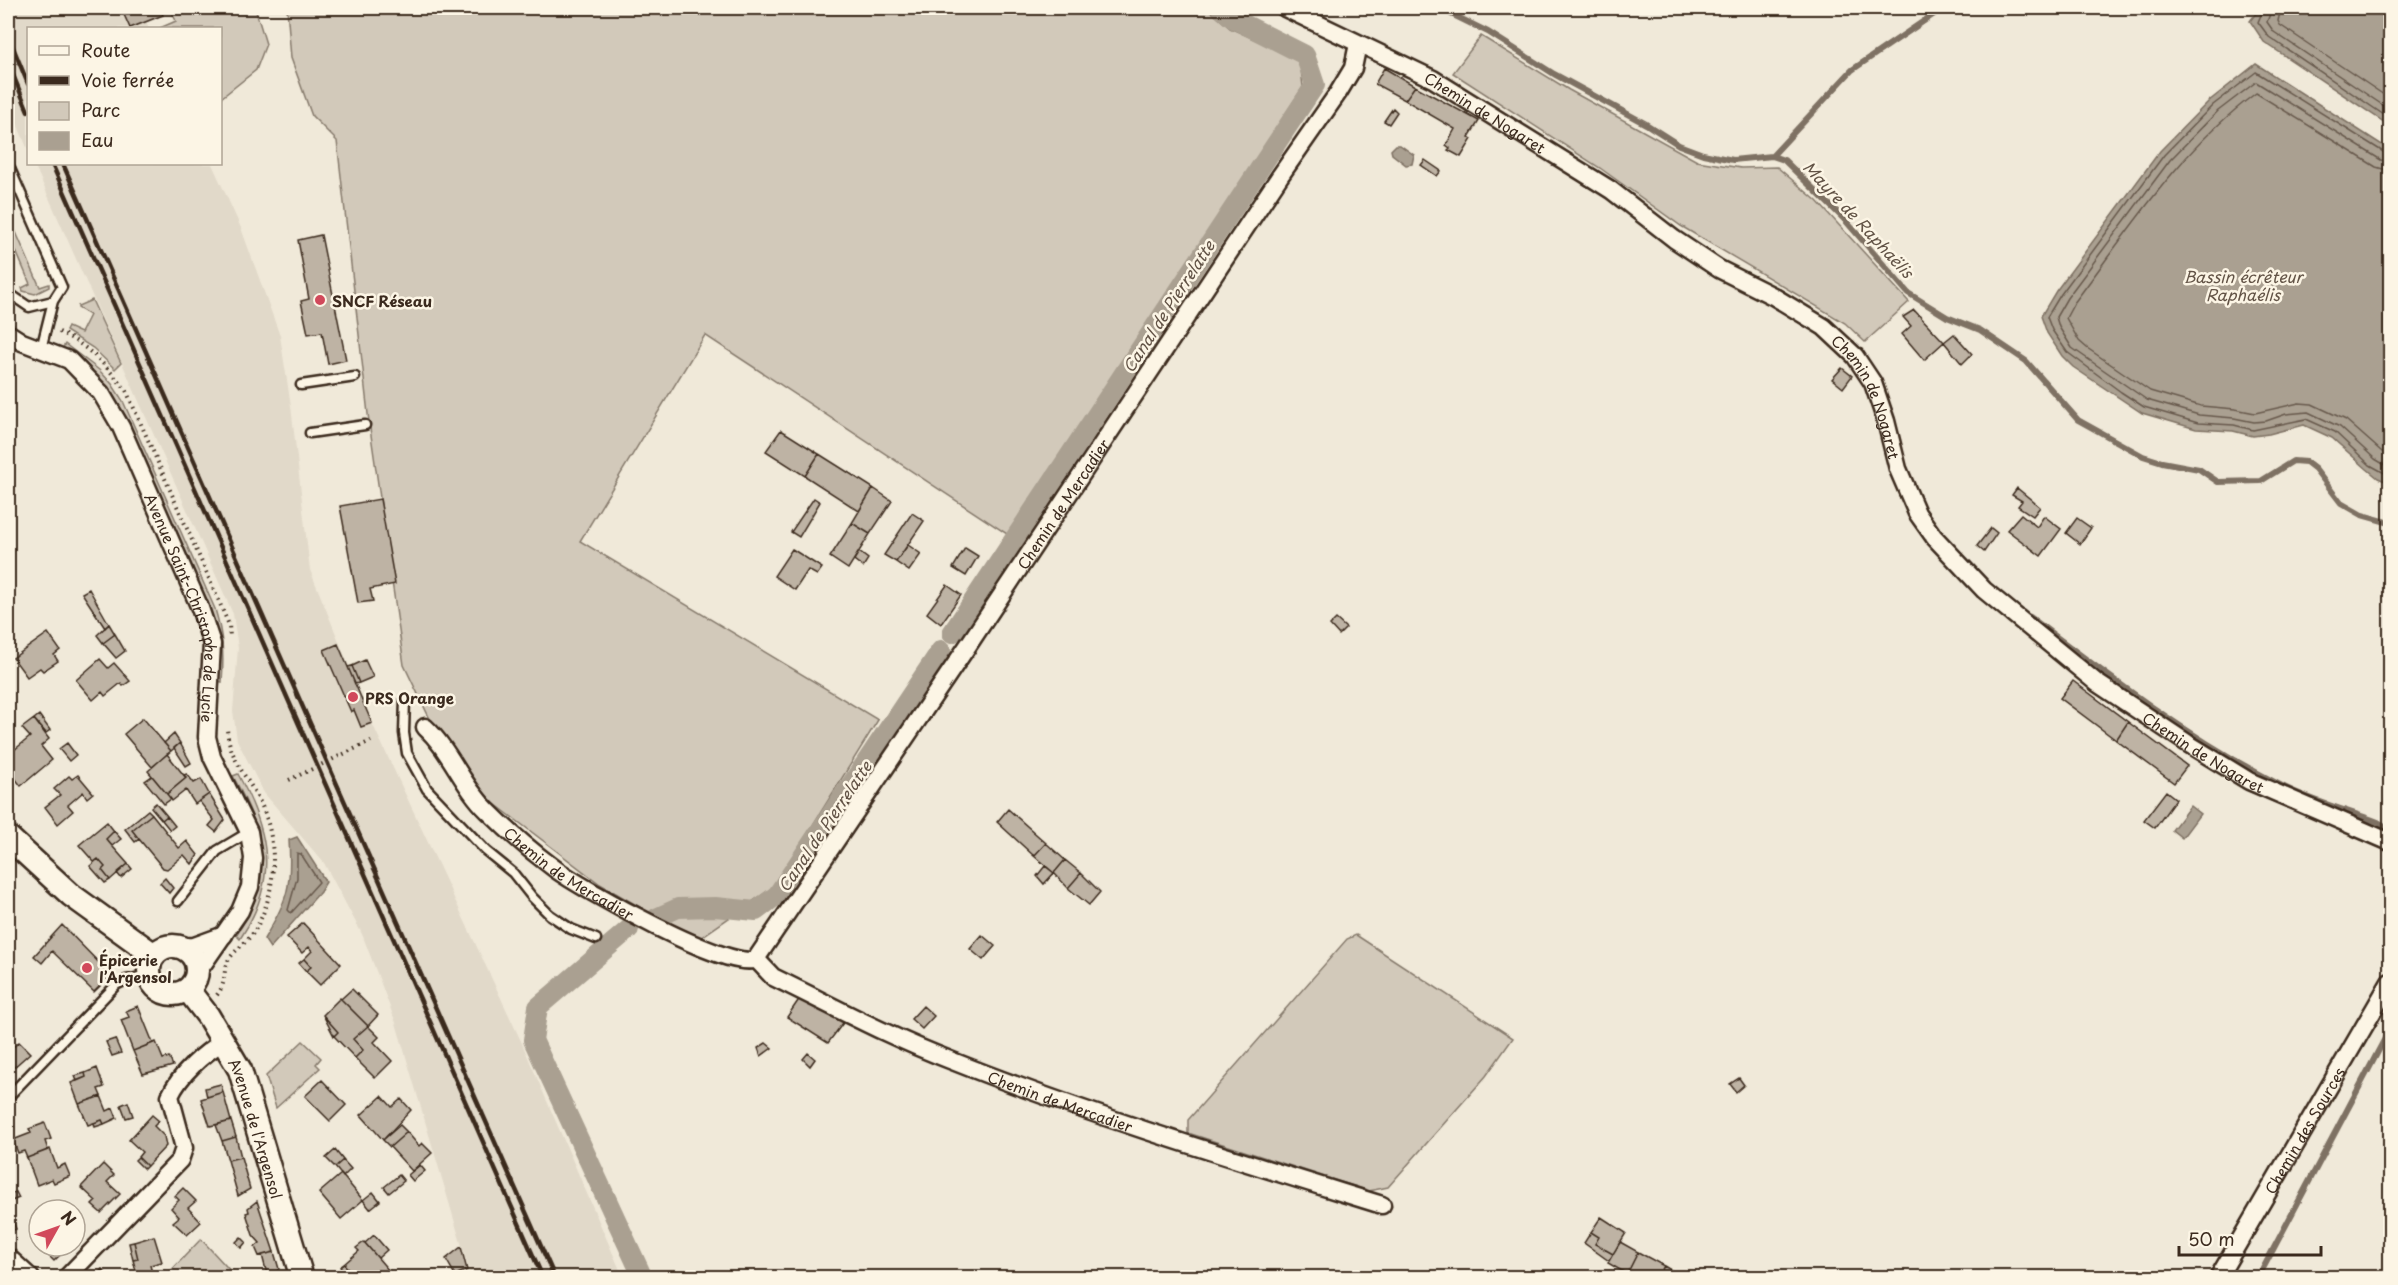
<svg xmlns="http://www.w3.org/2000/svg" width="2398" height="1285" font-family="'Playpen Sans',sans-serif">
<style>
.built{fill:#e1d9c9}
.green{fill:#d2c9ba;stroke:#867a6c;stroke-width:1.5}
.water{fill:#aaa091;stroke:#7e7163;stroke-width:1.5}
.lines{fill:none;stroke-linecap:round;stroke-linejoin:round}
.shore{stroke:#67594c;stroke-width:1.5}
.stream{stroke:#7e7163;stroke-width:6}
.canal{stroke:#aaa091;stroke-width:20}
.building{fill:#beb3a4;stroke:#3b2a1e;stroke-width:1.5}
.lane-casing{stroke:#3b2a1e;stroke-width:13}
.street-casing{stroke:#3b2a1e;stroke-width:21}
.secondary-casing{stroke:#3b2a1e;stroke-width:27}
.path{stroke:#3b2a1e;stroke-width:4;stroke-dasharray:1.5 4.5;stroke-linecap:butt}
.lane{stroke:#fcf5e5;stroke-width:8}
.street{stroke:#fcf5e5;stroke-width:16}
.secondary{stroke:#fcf5e5;stroke-width:22}
.rail{stroke:#3b2a1e;stroke-width:4.5}
.poi-dot{fill:#d1495b;stroke:#fcf5e5;stroke-width:2}
.labels{text-anchor:middle;dominant-baseline:central;stroke-width:5;stroke-linejoin:round;paint-order:stroke}
.street-label{font-size:15px;fill:#3b2a1e;stroke:#fcf5e5}
.poi-label{font-size:15px;font-weight:bold;fill:#3b2a1e;stroke:#fcf5e5;text-anchor:start}
.water-label{font-size:16px;font-style:italic;fill:#625346;stroke:#fcf5e5}
</style>
<rect width="100%" height="100%" fill="#f0e9d9"/>
<filter id="ink" filterUnits="userSpaceOnUse"><feTurbulence type="fractalNoise" baseFrequency=".0167" numOctaves="2"/><feDisplacementMap in="SourceGraphic" scale="12" xChannelSelector="R" yChannelSelector="G"/><feConvolveMatrix kernelMatrix="1 2 1 2 8 2 1 2 1" color-interpolation-filters="sRGB"/></filter>
<g filter="url(#ink)">
<path class="built" d="M8,8H140L149,28H28V150L8,102Z
M34,164H212L241,228L280,336L291,406L310,570L372,723L521,1041L623,1277H471L396,1023L362,934L324,863L264,793L237,740L233,711L238,648L233,614Z"/>
<path class="green" d="M170,8H255L266,44L256,70L221,98L220,28H160L176,21Z
M287,8H1207L1230,28L1300,60L1303,87L1010,536L705,335L580,541L878,720L775,886L697,940L600,884L487,798L429,717L404,665L368,414L337,141L312,116L291,58Z
M1481,36L1569,90L1697,161L1741,168L1777,167L1817,201L1909,302L1865,342L1845,323L1681,226L1600,168L1453,73Z
M8,214L40,287L49,284V287L35,294L23,291L22,288L30,284L8,232Z
M92,300L121,363L115,369L93,348L66,331L68,327L81,333L90,315L78,308V306Z
M65,344L99,370L112,384L123,401L215,609C223,636 224,654 222,682L217,681L219,643L211,613L130,428C113,390 98,371 62,349Z
M238,774C270,833 279,880 240,939L236,935C277,877 264,833 233,776Z
M1356,935L1513,1038L1486,1076L1388,1187L1369,1191L1188,1133V1120L1347,939Z
M303,1041L321,1058L316,1064L320,1068L276,1108L266,1076Z
M201,1239L236,1277H165Z"/>
<path class="water" d="M2260,8H2390V126L2264,42L2250,21Z
M2256,64L2390,150V483L2378,478L2367,469L2332,438L2304,425L2269,434L2253,436L2233,431L2196,429L2142,413L2073,367L2062,356L2047,333L2041,316L2056,291L2160,151L2209,101Z
M1396,145H1400L1414,155L1412,164L1406,165L1392,154L1391,150Z
M2190,806L2200,814L2182,838L2172,830Z
M297,837L326,882L320,892L270,948L264,939C288,898 292,888 289,840Z"/>
<g class="lines">
<path class="shore" d="M2264,8L2258,22L2269,37L2390,119
M2272,8L2267,22L2274,32L2390,110
M2281,8L2278,21L2280,25L2390,99
M2390,154L2385,153L2256,72L2213,105L2164,155L2061,294L2047,317L2052,330L2067,352L2121,392L2144,407L2198,423L2234,425L2253,430L2306,419L2335,432L2370,465L2390,476
M2390,162L2381,160L2256,82L2218,111L2170,160L2067,298L2056,317L2059,327L2072,348L2147,400L2199,415L2234,418L2254,422L2266,421L2286,414L2308,412L2340,427L2375,459L2390,468
M2390,171L2376,167L2256,93C2180,150 2131,227 2074,303L2066,318L2079,341L2087,348L2150,391L2201,406L2235,409L2255,413L2299,403L2312,404L2346,420L2390,459
M297,853L301,854L319,882L291,913L288,910L297,878Z"/>
<path class="stream" d="M1439,8L1488,32L1554,74L1646,124L1679,145L1703,154L1733,160L1772,156L1784,160L1845,220L1908,293L1947,317L1980,330L2026,361L2078,420L2143,456L2162,462L2199,469L2218,482L2261,481L2293,461L2306,462L2315,469L2341,503L2362,515L2390,523
M1772,156L1852,70L1943,8
M2030,617C2110,678 2191,739 2280,785C2310,801 2346,810 2378,822L2390,829
M2258,1278L2390,1029"/>
<path class="canal" d="M952,633L1315,85L1305,55L1234,19L1221,8
M656,918L678,908L715,907L756,911L777,895L941,650
M629,929L538,1007L533,1040L643,1278"/>
</g>
<path class="building" d="M121,8H159L163,15L130,28Z
M1384,68L1415,86L1405,100L1375,84Z
M1415,86L1479,121L1469,137L1472,139L1461,157L1448,150L1450,148L1446,145L1455,129L1405,100Z
M1393,108L1397,112L1389,124L1384,121Z
M1425,160L1441,171L1437,176L1421,165Z
M321,235L346,360L328,364L322,332L308,334L301,301L309,299L298,240Z
M1914,310L1944,342L1924,360L1902,334L1911,326L1903,317Z
M1954,334L1972,354L1962,364L1944,342Z
M1842,368L1852,376L1843,388L1832,379Z
M781,430L819,454L805,476L766,451Z
M819,454L873,488L859,511L805,476Z
M873,488L892,501L870,534L852,523Z
M2017,488L2040,507L2033,516L2018,506L2022,501L2012,495Z
M814,498L820,502L799,537L791,532Z
M380,499L395,584L370,589L373,601L358,603L340,506Z
M912,513L924,521L896,562L884,555Z
M2021,514L2037,527L2044,516L2061,529L2041,556L2007,530Z
M2077,518L2091,528L2080,544L2066,533Z
M852,523L870,534L848,569L830,557Z
M1991,528L1997,533L1984,552L1977,546Z
M908,545L921,554L909,571L896,562Z
M965,548L978,556L966,576L953,568Z
M792,549L822,568L817,575L808,570L795,590L774,576Z
M859,552L868,559L863,567L854,560Z
M947,585L961,595L941,624L927,613Z
M89,589L109,624L105,628L82,593Z
M1336,619L1346,628L1339,635L1330,625Z
M109,624L115,634L103,643L97,635Z
M48,633L60,650L54,655L58,661L43,671L40,668L27,677L13,658Z
M115,634L125,651L116,658L103,643Z
M338,644L372,723L361,727L354,710L351,712L324,650Z
M100,659L108,668L114,663L130,681L123,686L121,683L105,696L102,692L93,700L76,680Z
M365,660L373,677L359,683L352,666Z
M352,666L359,683L355,684L348,667Z
M2073,681L2128,722L2116,740L2060,698Z
M39,715L50,730L46,733L34,719Z
M143,718L171,751L152,767L124,734Z
M34,719L49,739L41,746L52,760L21,786L8,769V755L30,737L22,728Z
M2128,722L2187,766L2174,783L2116,740Z
M174,734L180,743L171,751L164,743Z
M67,743L76,755L69,761L59,749Z
M180,743L191,763L186,766L174,748Z
M167,754L186,778L167,794L148,771Z
M187,774L194,783L201,779L209,794L195,804L186,790L172,801L167,794L186,778L184,775Z
M78,775L93,793L87,798L83,792L68,805L73,811L58,824L45,807L60,795L54,789L69,776L72,779Z
M152,776L171,799L164,804L145,781Z
M2166,791L2176,799L2155,828L2144,820Z
M209,794L225,820L216,832L209,826L214,820L199,801Z
M156,803L167,816L162,820L151,807Z
M1008,809L1046,843L1034,856L997,822Z
M148,810L152,814L132,830L139,839L135,842L125,829Z
M152,814L179,848L187,841L198,855L192,864L184,855L167,869L163,868L139,839L132,830Z
M167,816L175,826L170,830L162,820Z
M107,822L114,831L106,839L128,864L110,880L102,870L105,867L98,859L94,862L79,845Z
M114,831L121,839L112,846L106,839Z
M1046,843L1065,860L1054,873L1034,856Z
M98,859L105,867L102,870L110,880L105,883L90,866Z
M1065,860L1081,873L1068,888L1054,873Z
M128,864L132,869L121,878L117,873Z
M1045,866L1054,873L1044,884L1037,876Z
M1081,873L1100,892L1089,905L1068,888Z
M165,878L173,888L169,893L160,883Z
M303,923L341,964L320,985L306,971L311,967L304,959L312,951L309,947L302,953L287,937Z
M62,925L111,975L94,992L52,951L42,963L34,956Z
M982,935L995,946L983,960L970,949Z
M304,959L311,967L306,971L299,963Z
M352,989L378,1015L368,1026L341,999Z
M340,998L368,1026L353,1039L363,1050L355,1058L334,1036L338,1032L323,1015Z
M800,998L846,1019L828,1043L787,1017Z
M138,1006L153,1043L133,1051L121,1020L129,1017L126,1011Z
M923,1006L934,1016L922,1029L911,1019Z
M323,1015L338,1032L334,1036Z
M368,1026L379,1037L374,1042L392,1061L375,1078L355,1058L363,1050L353,1039Z
M115,1039L121,1053L112,1056L106,1042Z
M8,1042L13,1047L19,1042L30,1053L12,1069L9,1065L8,1067Z
M156,1042L163,1059L169,1057L173,1066L143,1074L133,1051Z
M766,1043L772,1048L761,1056L758,1048Z
M808,1053L815,1059L810,1066L803,1059Z
M97,1068L104,1087L98,1089L101,1096L79,1104L71,1083L86,1077L85,1073Z
M85,1073L86,1077L77,1081L75,1076Z
M1739,1078L1744,1085L1736,1092L1730,1084Z
M322,1080L346,1105L330,1121L305,1096Z
M221,1084L223,1092L207,1097L205,1088Z
M223,1092L231,1121L210,1126L201,1099Z
M101,1096L107,1111L113,1108L117,1118L104,1124L102,1120L88,1125L79,1104Z
M382,1096L392,1107L401,1099L411,1110L383,1140L361,1115Z
M128,1102L133,1116L126,1118L121,1105Z
M152,1115L159,1121L154,1126L164,1136L166,1146L147,1166L138,1157L142,1152L129,1140Z
M102,1120L104,1124L95,1127L94,1123Z
M231,1121L236,1137L222,1141L216,1125Z
M45,1123L51,1139L45,1141L48,1150L27,1158L24,1151L18,1153L13,1140L31,1133L29,1129Z
M400,1125L407,1132L390,1147L383,1140Z
M407,1132L419,1146L422,1143L432,1153L412,1171L390,1147Z
M236,1137L241,1157L228,1160L222,1141Z
M50,1149L57,1168L65,1164L70,1176L54,1183L52,1179L37,1185L27,1158Z
M335,1150L343,1160L335,1167L326,1158Z
M138,1157L147,1166L144,1169L135,1160Z
M241,1157L250,1189L238,1196L228,1160Z
M343,1160L351,1169L343,1177L335,1167Z
M103,1164L114,1175L107,1182L120,1194L101,1213L92,1205L96,1201L81,1187Z
M420,1165L425,1171L413,1181L408,1175Z
M341,1174L363,1200L341,1219L319,1193Z
M399,1175L404,1181L389,1193L384,1187Z
M183,1188L196,1201L188,1208L201,1222L187,1235L173,1222L179,1217L171,1208L179,1200L175,1196Z
M16,1192L19,1198L9,1202L8,1195Z
M373,1192L380,1201L370,1209L363,1200Z
M257,1201L274,1252L259,1256L255,1247L260,1243L253,1235L246,1213L249,1212L248,1208Z
M8,1207L16,1229L8,1232Z
M1601,1217L1626,1233L1613,1254L1595,1244L1599,1237L1591,1232Z
M39,1232V1246H69L54,1261L32,1239Z
M1591,1232L1599,1237L1595,1244L1613,1254L1609,1261L1584,1243Z
M374,1235L387,1250L378,1258L365,1243Z
M154,1236L162,1262L150,1265L152,1273L147,1277L138,1278L133,1260L138,1259L134,1242Z
M241,1237L246,1242L241,1248L236,1242Z
M134,1242L138,1259L133,1260L129,1243Z
M364,1242L390,1272L384,1278H356L344,1264L359,1251L356,1248Z
M1620,1242L1638,1252L1627,1274L1608,1263Z
M461,1247L467,1270L455,1275L446,1259Z
M274,1252L279,1269L268,1278L262,1255Z
M1638,1252L1664,1266L1657,1278H1632L1627,1274Z
M344,1264L355,1277L354,1278H349L340,1267Z
M1664,1266L1684,1278H1657Z
M102,1269L110,1278H94Z
M1688,1271L1699,1278H1685Z"/>
<g class="lines">
<defs>
<path id="lane" d="M8,164L62,287L53,301L41,349
M8,287L10,294L29,307L53,301
M301,385L355,377
M310,433L365,425
M405,698L404,733L407,753L427,789L486,851L513,873L532,897L550,915L571,929L596,939
M178,901L217,851L249,832
M8,1097L116,985L126,980L149,975"/>
<g id="street">
<path id="s1" d="M1285,8L1433,79L1611,190L1674,239L1719,269L1773,296L1824,327L1855,356L1873,383L1886,421L1898,469L1917,513L1934,537L1984,590L2097,683L2187,743L2249,781L2390,842"/>
<path id="s2" d="M8,333L22,342L69,360L101,393L121,427L200,608L212,644L207,737L212,757L249,832L253,858L250,887L240,911L197,973"/>
<path id="s3" d="M425,727C451,751 462,786 488,811C508,831 531,851 554,868C579,887 733,974 756,959L969,644L1280,176L1338,93L1353,68L1358,44"/>
<path d="M180,947L194,946L224,935"/>
<path id="s4" d="M756,959L773,977C831,1005 889,1037 950,1060C1091,1116 1237,1160 1382,1205"/>
<path d="M8,1257L31,1278"/>
<path d="M66,1278L180,1160L184,1148L170,1096C180,1074 203,1054 224,1041"/>
<path id="s5" d="M2218,1278L2390,982"/>
</g>
<g id="secondary">
<path d="M8,837L71,895L154,955"/>
<circle cx="173" cy="970" r="24"/>
<path id="s6" d="M188,990L208,1016L240,1070L302,1278"/>
</g>
</defs>
<use href="#lane" class="lane-casing"/>
<use href="#street" class="street-casing"/>
<use href="#secondary" class="secondary-casing"/>
<path class="path" d="M59,332C88,345 106,366 126,390L218,599L229,625L230,637
M289,780L371,741
M217,995C227,982 222,974 228,961C234,950 248,942 255,930C278,891 279,838 258,798C246,776 228,755 227,728"/>
<use href="#lane" class="lane"/>
<use href="#street" class="street"/>
<use href="#secondary" class="secondary"/>
<path class="rail" d="M8,35L28,84
M8,63L28,111
M52,164L543,1278
M63,164L555,1278"/>
</g>
</g>
<g class="poi-dot">
<circle cx="320" cy="300" r="6"/>
<circle cx="353" cy="697" r="6"/>
<circle cx="87" cy="968" r="6"/>
</g>
<g class="labels">
<g class="street-label">
<text stroke="none"><textPath href="#s1" startOffset="226">Chemin de Nogaret</textPath></text>
<text stroke="none"><textPath href="#s1" startOffset="712">Chemin de Nogaret</textPath></text>
<text stroke="none"><textPath href="#s3" startOffset="966">Chemin de Mercadier</textPath></text>
<text stroke="none"><textPath href="#s2" startOffset="346">Avenue Saint-Christophe de Lycie</textPath></text>
<text stroke="none"><textPath href="#s1" startOffset="1216">Chemin de Nogaret</textPath></text>
<text stroke="none"><textPath href="#s3" startOffset="208">Chemin de Mercadier</textPath></text>
<text stroke="none"><textPath href="#s4" startOffset="338">Chemin de Mercadier</textPath></text>
<text stroke="none"><textPath href="#s6" startOffset="156">Avenue de l'Argensol</textPath></text>
<text stroke="none"><textPath href="#s5" startOffset="171">Chemin des Sources</textPath></text>
</g>
<g class="poi-label">
<text x="332" y="300">SNCF Réseau</text>
<text x="365" y="697">PRS Orange</text>
<text x="99" y="959">Épicerie<tspan x="99" dy="17">l’Argensol</tspan></text>
</g>
<g class="water-label">
<text transform="translate(1859 219) rotate(47)">Mayre de Raphaëlis</text>
<text x="2243" y="276">Bassin écrêteur<tspan x="2243" dy="18">Raphaélis</tspan></text>
<text transform="translate(1168 306) rotate(-57)">Canal de Pierrelatte</text>
<text transform="translate(824 826) rotate(-56)">Canal de Pierrelatte</text>
</g>
</g>
<rect width="2398" height="1285" fill="none" stroke="#fcf5e5" stroke-width="30"/>
<rect x="15" y="15" width="2368" height="1255" fill="none" stroke="#3b2a1e" stroke-width="2" filter="url(#ink)"/>
<rect x="27" y="27" width="195" height="138" fill="#fcf5e5" stroke="#afa495" stroke-width="1.5"/>
<rect x="39" y="46" width="30" height="9" fill="#fcf5e5" stroke="#afa495" stroke-width="1.5"/>
<text x="81" y="57" font-size="18" fill="#3b2a1e">Route</text>
<rect x="39" y="76" width="30" height="9" fill="#3b2a1e" stroke="#afa495" stroke-width="1.5"/>
<text x="81" y="87" font-size="18" fill="#3b2a1e">Voie ferrée</text>
<rect x="39" y="102" width="30" height="18" fill="#d2c9ba" stroke="#afa495" stroke-width="1.5"/>
<text x="81" y="117" font-size="18" fill="#3b2a1e">Parc</text>
<rect x="39" y="132" width="30" height="18" fill="#aaa091" stroke="#afa495" stroke-width="1.5"/>
<text x="81" y="147" font-size="18" fill="#3b2a1e">Eau</text>
<g transform="translate(57 1228) rotate(50)"><circle r="28" fill="#fcf5e5" stroke="#afa495" stroke-width="1.5"/>
<path d="M0-4.5L10 22L0 15L-10 22Z" fill="#d1495b"/>
<text y="-9" font-size="16" font-weight="bold" text-anchor="middle" fill="#3b2a1e">N</text>
</g>
<path d="M2179 1246v9h142v-9" fill="none" stroke="#3b2a1e" stroke-width="3"/>
<text x="2188" y="1246" font-size="18" fill="#3b2a1e" stroke="#fcf5e5" stroke-width="4.5" paint-order="stroke">50 m</text>
</svg>
